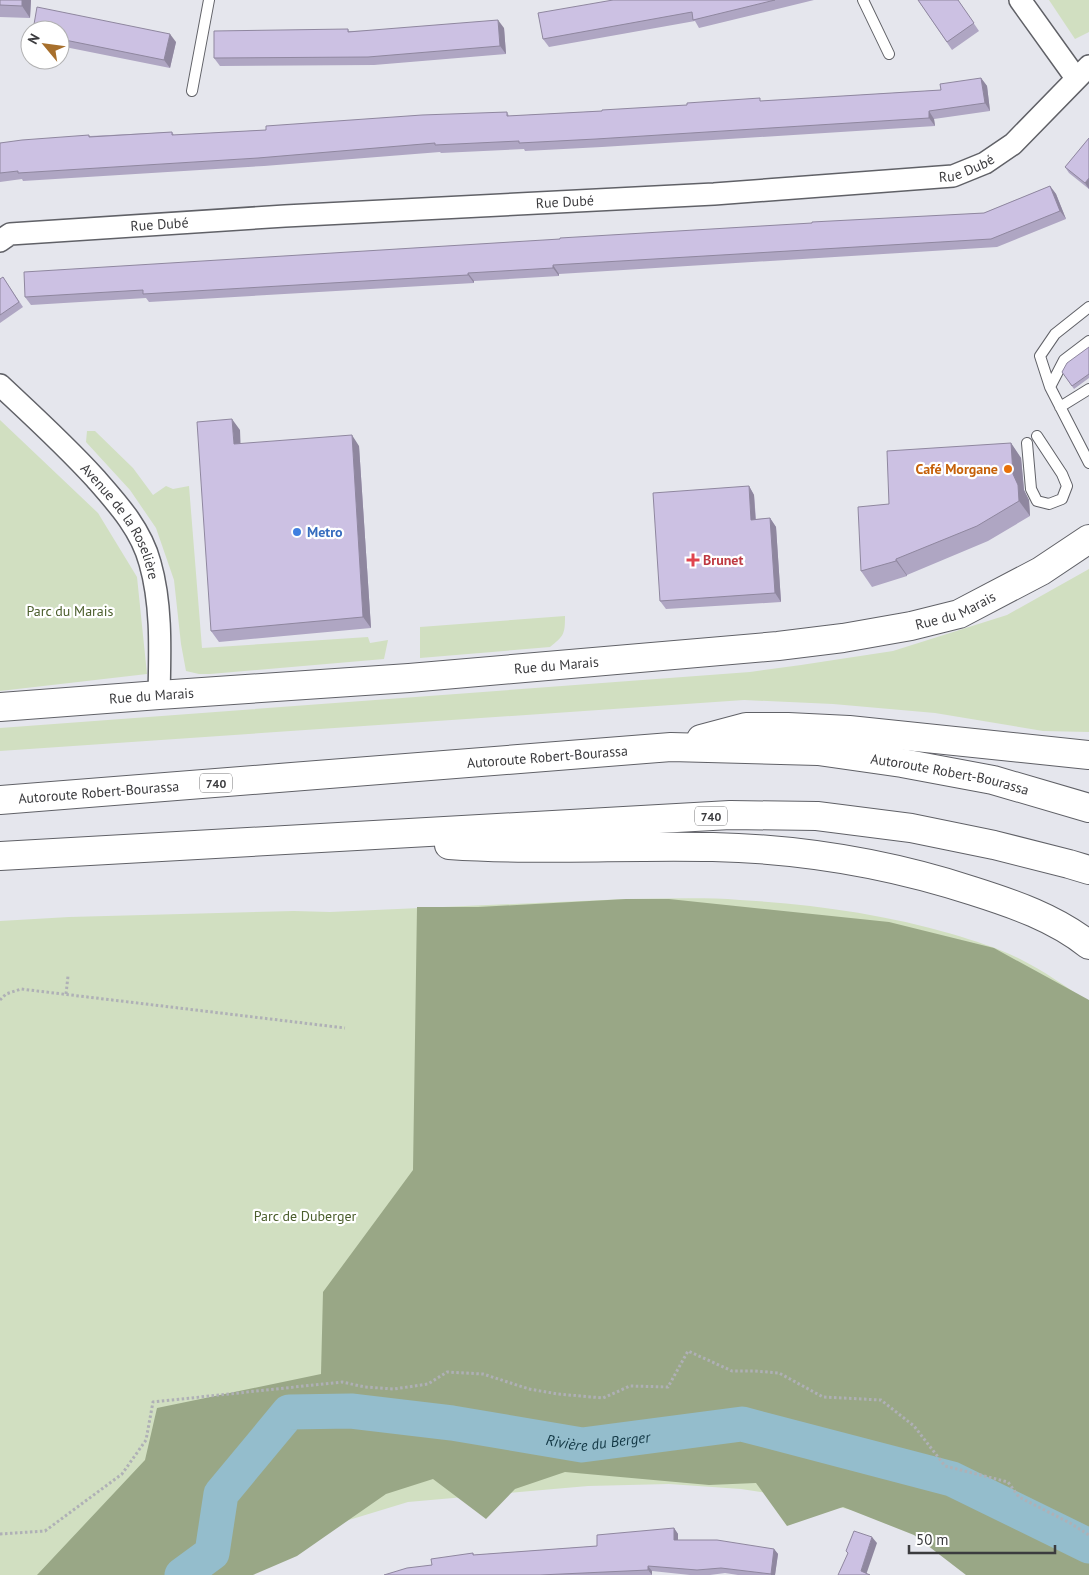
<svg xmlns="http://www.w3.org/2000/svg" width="1089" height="1575" font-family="'PT Sans',sans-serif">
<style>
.green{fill:#d1dfc1}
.forest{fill:#99a786}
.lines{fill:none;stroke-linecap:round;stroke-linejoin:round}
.river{stroke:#94bdcc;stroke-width:35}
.lane-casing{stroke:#606167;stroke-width:12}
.street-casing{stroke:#606167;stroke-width:24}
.secondary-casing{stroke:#606167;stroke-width:30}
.highway-casing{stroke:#606167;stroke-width:30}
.path{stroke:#afb0b6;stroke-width:3;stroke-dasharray:2.5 2.5;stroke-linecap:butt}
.lane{stroke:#fff;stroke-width:10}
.street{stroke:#fff;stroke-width:21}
.secondary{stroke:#fff;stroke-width:28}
.highway{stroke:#fff;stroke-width:28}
.wall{fill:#afa6c3}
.shaded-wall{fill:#8f879f}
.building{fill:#ccc1e3;stroke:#8f879f}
.food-dot{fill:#e8710a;stroke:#fff;stroke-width:2}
.shop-dot{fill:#3f7fe0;stroke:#fff;stroke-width:2}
.health-dot{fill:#e0444e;stroke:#fff;stroke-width:2}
.labels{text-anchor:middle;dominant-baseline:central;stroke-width:4.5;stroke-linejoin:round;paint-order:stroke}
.shield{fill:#fff;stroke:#767678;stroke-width:1}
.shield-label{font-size:12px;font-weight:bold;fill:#3b3b3e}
.street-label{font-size:14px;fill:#3b3b3e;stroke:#fff}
.food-label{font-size:14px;font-weight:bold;fill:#c56008;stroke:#fff;text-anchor:end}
.shop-label{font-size:14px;font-weight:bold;fill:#366cbe;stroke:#fff;text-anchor:start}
.health-label{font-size:14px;font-weight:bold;fill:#be3a42;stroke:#fff;text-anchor:start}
.park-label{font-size:14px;fill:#4b5e2c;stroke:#fff}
.water-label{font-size:15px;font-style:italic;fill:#123744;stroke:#fff}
</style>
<rect width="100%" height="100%" fill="#e5e6ed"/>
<path class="green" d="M1049,0H1089V32L1075,39Z
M0,420L98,513L137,577L147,674L0,691Z
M87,431H95L133,468L153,495L166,486L173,489L189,486L202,648L368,637L370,643L388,640L384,659L210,674H199L186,671L181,644L174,580L156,528L130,490L86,442Z
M1089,569V732L1043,731L935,713L833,704L744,700L0,751V728L750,672L801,665L893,651L1007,615Z
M565,616C565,634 564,636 550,647L420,658V627Z
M626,899C664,899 702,897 740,900C811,904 884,914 952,934C975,941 998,948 1020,959C1044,971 1065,986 1087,1001L1089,1575L905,1526L865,1513L794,1497L741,1489L669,1484L588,1486L408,1502L339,1523L235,1575H0V921L69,917L294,911L330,912Z"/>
<path class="forest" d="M626,899H669L889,922L994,948L1089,1000V1575H966L914,1535L843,1507L787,1526L756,1483L709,1485L565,1472L515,1489L486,1519L433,1479L386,1494L297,1556L253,1575H37L145,1460L157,1408L321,1374L323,1292L413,1170L417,907H478Z"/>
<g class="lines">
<path class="river" id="s1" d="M182,1575L212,1553L221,1494L289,1412L351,1411L452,1423L582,1445L742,1424L952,1479L1089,1546"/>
<defs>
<path id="lane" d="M863,0L889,54
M192,91L209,0
M1089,341L1064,360L1050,387L1089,463
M1050,387L1040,356L1055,334L1089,307
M1060,407L1089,389
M1027,443L1031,489L1037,501L1049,504L1062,499L1067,486L1062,474L1037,436"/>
<g id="street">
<path d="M1020,0L1076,78"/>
<path id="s2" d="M0,241L10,234L285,216L714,194L953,176L985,163L1013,144L1089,66"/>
<path id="s3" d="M0,385C32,415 65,445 95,478C117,503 141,529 150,563C162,605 160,651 159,695"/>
</g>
<g id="secondary">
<path id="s4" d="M0,707L159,695L409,678L778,646L843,638L911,626L959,614L1041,571L1089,539"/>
</g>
<g id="highway">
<path d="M701,739L746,727H788L849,730L1089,755"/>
<path id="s5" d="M0,800L671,747L818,751L902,763L993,780L1089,808"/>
<path d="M449,845C537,851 625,845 713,847C801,849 890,864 973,891C1014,904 1055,918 1089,945"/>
<path d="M0,856L730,815L817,816L911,828L994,845L1069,864L1089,870"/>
</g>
</defs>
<use href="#lane" class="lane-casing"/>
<use href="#street" class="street-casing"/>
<use href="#secondary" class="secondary-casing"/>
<use href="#highway" class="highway-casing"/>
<path class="path" d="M66,994L68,976
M0,1000L6,994L21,989L345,1028
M0,1534L45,1531L122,1474L146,1440L153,1402L342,1382L365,1387L394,1389L428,1384L447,1372L483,1374L529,1389L558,1394L603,1398L630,1386L668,1387L688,1351L732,1371H755L779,1373L823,1397L881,1400L914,1426L945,1466L1008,1482L1019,1497L1070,1523L1089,1535"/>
<use href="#lane" class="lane"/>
<use href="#street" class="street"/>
<use href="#secondary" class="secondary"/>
<use href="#highway" class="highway"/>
</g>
<path class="wall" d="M0,0H31L30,18L0,17Z
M613,0H814L699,28L695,21L549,47L543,39Z
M918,0H958L979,31L952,50Z
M504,28L506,54L374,65L220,66L214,58L348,29L349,31Z
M60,30L176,42L170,68L60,46Z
M981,78L987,86L990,111L934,119L935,126L602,147L525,151L524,149L441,153L440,152L264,166L23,181L22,179L0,182V143L90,136L172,132L174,135L266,130L507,112L509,116L602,111L941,90Z
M1089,138V189L1069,173L1065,167Z
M1050,186L1056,194L1066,219L997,247L559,274V276L474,281V283L149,302L146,298L31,305L25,297L560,239L984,213Z
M3,277L23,307L0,323V279Z
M1089,347V378L1074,389L1062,372Z
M240,430V444L359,446L371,628L219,642L211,631Z
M1011,443L1021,458L1024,490L1029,500L1030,516L988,541L907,575V576L872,587L861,571Z
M749,486L754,495L756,519L770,518L776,527L781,602L666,609L660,601Z
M674,1528L678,1534V1540L774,1549L778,1554L775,1575H738L725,1573L710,1575H690L652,1571V1575H384L432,1565L473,1553L474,1555L597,1546Z"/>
<path class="shaded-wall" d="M22,0H31L30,18L22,6Z
M498,20L504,28L506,54L500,46Z
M170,34L176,42L170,68L164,60Z
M981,78L987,86L990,111L985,103Z
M929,111L934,119L935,126L929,118Z
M1089,178V189L1085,183Z
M1050,186L1056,194L1066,219L1060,211Z
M553,265L559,274V276L553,268Z
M468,273L474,281V283L468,275Z
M232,419L240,430L241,455L234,444Z
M352,435L359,446L371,628L363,617Z
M1011,443L1021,458L1024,490L1029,500L1030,516L1019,501L1013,474Z
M749,486L754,495L756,528L751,520Z
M770,518L776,527L781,602L775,593Z
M896,559L907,575V576L896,561Z
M674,1528L678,1534V1545L674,1540Z
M872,1537L877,1543L866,1575L861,1571Z
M774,1549L778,1554L775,1575H771V1574Z
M648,1566L652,1571V1575L648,1570Z"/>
<path class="building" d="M0,0H22V6L0,5Z
M613,0H775L693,20L692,12L543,39L538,13Z
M918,0H958L974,23L947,42Z
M37,7L170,34L164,60L60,39V30H33Z
M498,20L500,46L368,57L214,58V31L348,29V32Z
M981,78L985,103L929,111V118L596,139L519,143V141L435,145V143L258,158L18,173V171L0,173V143L22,140L89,135V137L172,132V135L266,130V126L422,115L507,112V116L602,111V110L687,105V103L760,98V101L941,90L940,84Z
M1089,138V178L1085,183L1065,167Z
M1050,186L1060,211L991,239L553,265V268L468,273V275L143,294V290L25,297L24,272L560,239V238L812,223V222L984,213Z
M3,277L19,302L0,315V279Z
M1089,347V374L1072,386L1062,372L1067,363Z
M232,419L234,444L352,435L363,617L211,631L197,422Z
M1011,443L1013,474L1018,485L1019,501L977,526L896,559V561L861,571L858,507L889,504L887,451Z
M749,486L751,520L770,518L775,593L660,601L653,493Z
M674,1528V1540H717L774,1549L771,1574L721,1568L697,1570L648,1566V1570L540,1575H384L407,1568L432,1565L431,1559L473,1553V1555L597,1546V1535Z
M854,1531L872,1537L861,1571L870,1575H838L848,1553L846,1551Z"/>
<circle class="food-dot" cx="1008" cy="469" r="5"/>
<circle class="shop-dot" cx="297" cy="532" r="5"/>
<path class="health-dot" d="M690.5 552.5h5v5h5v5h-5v5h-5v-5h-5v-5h5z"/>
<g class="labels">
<g class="shield">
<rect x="200" y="773.5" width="32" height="19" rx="4"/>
<rect x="695" y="806.5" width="32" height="19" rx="4"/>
</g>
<g class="shield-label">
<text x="216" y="783">740</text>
<text x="711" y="816">740</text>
</g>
<g class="street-label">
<text stroke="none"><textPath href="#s2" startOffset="972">Rue Dubé</textPath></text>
<text stroke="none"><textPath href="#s2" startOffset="568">Rue Dubé</textPath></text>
<text stroke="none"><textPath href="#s2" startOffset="162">Rue Dubé</textPath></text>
<text stroke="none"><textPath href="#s3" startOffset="184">Avenue de la Roselière</textPath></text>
<text stroke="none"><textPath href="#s4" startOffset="962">Rue du Marais</textPath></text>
<text stroke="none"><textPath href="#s4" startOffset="558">Rue du Marais</textPath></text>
<text stroke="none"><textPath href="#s4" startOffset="152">Rue du Marais</textPath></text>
<text stroke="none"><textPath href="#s5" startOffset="549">Autoroute Robert-Bourassa</textPath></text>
<text stroke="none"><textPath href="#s5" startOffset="954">Autoroute Robert-Bourassa</textPath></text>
<text stroke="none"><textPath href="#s5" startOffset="99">Autoroute Robert-Bourassa</textPath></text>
</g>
<g class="food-label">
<text x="998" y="469">Café Morgane</text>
</g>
<g class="shop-label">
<text x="307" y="532">Metro</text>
</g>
<g class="health-label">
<text x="703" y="560">Brunet</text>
</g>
<g class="park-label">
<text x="70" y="611">Parc du Marais</text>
<text x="305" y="1216">Parc de Duberger</text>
</g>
<g class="water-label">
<text stroke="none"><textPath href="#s1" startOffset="515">Rivière du Berger</textPath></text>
</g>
</g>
<g transform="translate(45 45) rotate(299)"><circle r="24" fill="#ffffff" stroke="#b1b1b2"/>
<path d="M0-4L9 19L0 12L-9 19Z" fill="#a76f2c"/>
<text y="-8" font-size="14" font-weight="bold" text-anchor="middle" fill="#3b3b3e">N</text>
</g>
<path d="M909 1545v8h146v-8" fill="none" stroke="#3b3b3e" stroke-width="2.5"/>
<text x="916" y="1545" font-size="15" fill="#3b3b3e" stroke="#ffffff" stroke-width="4" paint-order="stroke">50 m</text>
</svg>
